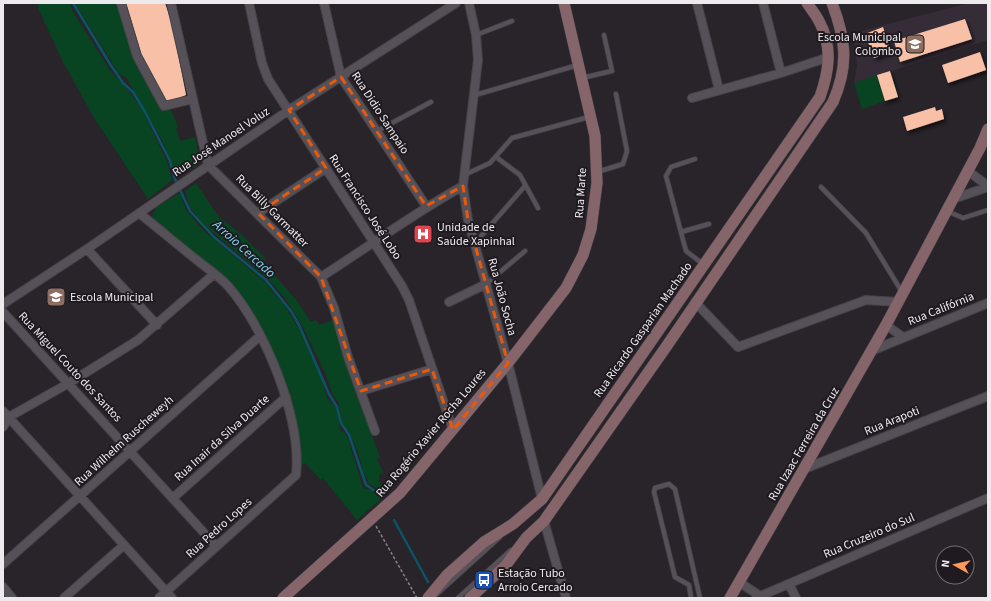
<svg xmlns="http://www.w3.org/2000/svg" width="991" height="601" font-family="'Source Sans 3',sans-serif">
<style>
.built{fill:#352c37}
.green{fill:#094422}
.lines{fill:none;stroke-linecap:round;stroke-linejoin:round}
.stream{stroke:#0b5467;stroke-width:2.5}
.building{fill:#f7c0a7;filter:url(#shadow)}
.lane-casing{stroke:#464247;stroke-width:5.5}
.street-casing{stroke:#464247;stroke-width:10}
.secondary-casing{stroke:#464247;stroke-width:12}
.path{stroke:#848085;stroke-width:1.5;stroke-dasharray:3 2;stroke-linecap:butt}
.lane{stroke:#565158;stroke-width:4}
.street{stroke:#565158;stroke-width:8}
.secondary{stroke:#85656a;stroke-width:11}
.marked{fill:none;stroke:#e8590c;stroke-width:3;stroke-dasharray:8 5;stroke-linejoin:round}
.labels{text-anchor:middle;dominant-baseline:central;stroke-width:4;stroke-linejoin:round;paint-order:stroke}
.poi-label{font-size:12px;fill:#edeaee;stroke:#1f1a20;text-anchor:start}
.street-label{font-size:12px;fill:#edeaee;stroke:#1f1a20}
.water-label{font-size:13px;font-style:italic;fill:#83d8f3;stroke:#1f1a20}
</style>
<defs>
<filter id="shadow"><feDropShadow dx="2" dy="3" stdDeviation="2" flood-color="#0009"/></filter>
</defs>
<rect width="100%" height="100%" fill="#29242a"/>
<path class="built" d="M969,3H988V40L854,83L857,66L853,33Z"/>
<path class="green" d="M38,3H70L72,10L109,69L131,94L143,111L167,162L172,180L148,199L96,121L63,62L38,8Z
M75,3H119C124,19 127,38 134,54C145,80 171,100 178,128L176,129L180,141L195,137L200,161L197,166L176,177L163,142L126,77L122,76L118,72Z
M877,75L885,101L862,109L854,83Z
M196,183L218,216L242,235L266,259L263,262L297,301L311,322L316,320L319,325L334,320L343,357L380,457L377,459L383,472L379,476V482L388,491L382,497L375,487L367,483L368,480L363,472L358,452L350,434L342,422L338,401L333,395L325,373L304,329L286,299L268,279L202,223L190,207L185,191Z
M180,193L186,210L202,229L267,284L273,293L283,303L299,329L323,382L327,398L337,409L340,430L347,435L362,485L365,489L374,490L381,499L357,520L323,478L321,480L305,463L302,465L297,425L290,396L255,318L238,293L211,267L152,217L156,207Z"/>
<g class="lines">
<path class="stream" d="M73,3L110,64L123,83L133,92L145,112L170,161L174,177L190,211L214,237L266,280L291,311L299,325L329,394L337,407L341,423L349,435L366,485L378,493
M394,520L428,582"/>
</g>
<path class="building" d="M126,3H165L172,24L186,95L166,103L143,60Z
M965,19L972,39L900,62L894,41Z
M883,27L891,52L874,58L865,34Z
M980,52L986,70L948,83L942,65Z
M890,71L898,97L885,101L877,75Z
M935,107L936,111L942,109L944,119L907,131L903,117Z"/>
<g class="lines">
<defs>
<path id="lane" d="M476,35L512,21
M582,78L612,71L604,35
M475,95L578,65
M377,131L431,102
M496,157L520,175L538,208
M695,159L671,167L666,176L686,251L703,264
M597,172L623,164L627,151L616,94
M464,175L490,163L512,138L589,117
M821,187L866,233L902,292
M947,211L963,218L988,210
M681,232L709,224
M475,243L525,186
M486,284L525,251
M437,594L500,537
M458,598L511,550
M691,598L689,585L675,577L654,492L655,488L669,484L675,489L700,598"/>
<path id="street" d="M121,3L137,56L164,106L193,99
M171,3L208,165L321,277L334,308L348,357L375,431
M249,3L262,63L268,79L402,286L409,300L453,430
M324,3L341,77L426,206
M469,3L476,35L478,60L463,186L468,220L508,363L542,499
M697,3L719,90
M763,3L781,73
M692,98L781,73L829,57
M968,171L988,186
M953,199L988,187
M139,213C159,229 178,245 198,261C208,269 220,277 228,286C265,328 302,419 296,475L159,598
M258,213L326,168
M87,249L157,325
M321,277C368,247 414,213 463,186
M449,302L486,284
M695,302L738,347L866,300L899,302
M3,304L87,249L289,110L456,3
M3,312L216,546
M886,325L903,337
M871,351L988,303
M361,391L432,369
M3,411L172,598
M3,427L9,417L69,383L138,340L214,274
M804,469L988,396
M173,498L286,397
M544,521L566,598
M3,564L260,336
M739,582L760,596
M789,584L796,598
M3,587L12,598
M64,598L124,545
M756,598L988,498"/>
<path id="secondary" d="M283,598L400,493L508,363L566,288L583,255L591,229L597,183L595,136L564,3
M428,598L447,575L484,542L513,524L542,499L820,97C829,71 833,47 819,21C816,15 811,9 807,3
M470,598L506,565L526,538L544,521L666,347L833,102C849,65 846,40 832,3
M730,598L886,325L980,148L988,129"/>
</defs>
<use href="#lane" class="lane-casing"/>
<use href="#street" class="street-casing"/>
<use href="#secondary" class="secondary-casing"/>
<path class="path" d="M376,526L417,598"/>
<use href="#lane" class="lane"/>
<use href="#street" class="street"/>
<use href="#secondary" class="secondary"/>
</g>
<path class="marked" d="M341,77L426,206L463,186L468,220L508,363L453,430L432,369L361,391L321,277L258,213L326,168L289,110Z"/>
<defs>
<symbol id="school-square" viewBox="-11 -11 22 22"><rect x="-9" y="-9" width="18" height="18" rx="4" fill="#8d6e63" stroke="#1f1a20"/><path d="M0-5L7-2L0 1L-7-2ZM-4 1L0 2.5L4 1V4Q0 6-4 4Z" fill="#fff"/></symbol>
<symbol id="hospital-square" viewBox="-11 -11 22 22"><rect x="-9" y="-9" width="18" height="18" rx="4" fill="#e0444e" stroke="#1f1a20"/><path d="M-5-5h3v3.5h4V-5h3V5h-3V1.5h-4V5h-3Z" fill="#fff"/></symbol>
<symbol id="bus-square" viewBox="-11 -11 22 22"><rect x="-9" y="-9" width="18" height="18" rx="4" fill="#1a4fb4" stroke="#1f1a20"/><path d="M-5-6H5V4H4V6H2V4H-2V6H-4V4H-5ZM-3.5-4V0h7V-4ZM-3.5 1.2v1.5H-2V1.2ZM2 1.2v1.5H3.5V1.2Z" fill="#fff"/></symbol>
</defs>
<g fill-rule="evenodd">
<use href="#school-square" x="904" y="33" width="22" height="22"/>
<use href="#hospital-square" x="412" y="223" width="22" height="22"/>
<use href="#school-square" x="45" y="286" width="22" height="22"/>
<use href="#bus-square" x="473" y="569" width="22" height="22"/>
</g>
<g class="labels">
<g class="poi-label">
<text x="901" y="37" text-anchor="end">Escola Municipal<tspan x="901" dy="14">Colombo</tspan></text>
<text x="437" y="227">Unidade de<tspan x="437" dy="14">Saúde Xapinhal</tspan></text>
<text x="70" y="297">Escola Municipal</text>
<text x="498" y="573">Estação Tubo<tspan x="498" dy="14">Arroio Cercado</tspan></text>
</g>
<g class="street-label">
<text transform="translate(380 113) rotate(57)">Rua Didio Sampaio</text>
<text transform="translate(221 142) rotate(-34)">Rua José Manoel Voluz</text>
<text transform="translate(581 193) rotate(-86)">Rua Marte</text>
<text transform="translate(365 207) rotate(57)">Rua Francisco José Lobo</text>
<text transform="translate(272 211) rotate(45)">Rua Billy Garmatter</text>
<text transform="translate(502 297) rotate(75)">Rua João Socha</text>
<text transform="translate(941 309) rotate(-22)">Rua Califórnia</text>
<text transform="translate(643 330) rotate(-55)">Rua Ricardo Gasparian Machado</text>
<text transform="translate(70 367) rotate(47)">Rua Miguel Couto dos Santos</text>
<text transform="translate(892 421) rotate(-22)">Rua Arapoti</text>
<text transform="translate(431 433) rotate(-50)">Rua Rogério Xavier Rocha Loures</text>
<text transform="translate(222 438) rotate(-42)">Rua Inair da Silva Duarte</text>
<text transform="translate(124 441) rotate(-42)">Rua Wilhelm Ruscheweyh</text>
<text transform="translate(804 444) rotate(-60)">Rua Izaac Ferreira da Cruz</text>
<text transform="translate(219 528) rotate(-42)">Rua Pedro Lopes</text>
<text transform="translate(869 536) rotate(-23)">Rua Cruzeiro do Sul</text>
</g>
<g class="water-label">
<text transform="translate(244 249) rotate(42)">Arroio Cercado</text>
</g>
</g>
<rect width="991" height="601" fill="none" stroke="#edeaee" stroke-width="8"/>
<g transform="translate(955 565) rotate(278)"><circle r="19" fill="#1f1a20" stroke="#716d72"/>
<path d="M0-3L7 15L0 10L-7 15Z" fill="#ff9b5a"/>
<text y="-6" font-size="11" font-weight="bold" text-anchor="middle" fill="#edeaee">N</text>
</g>
</svg>
